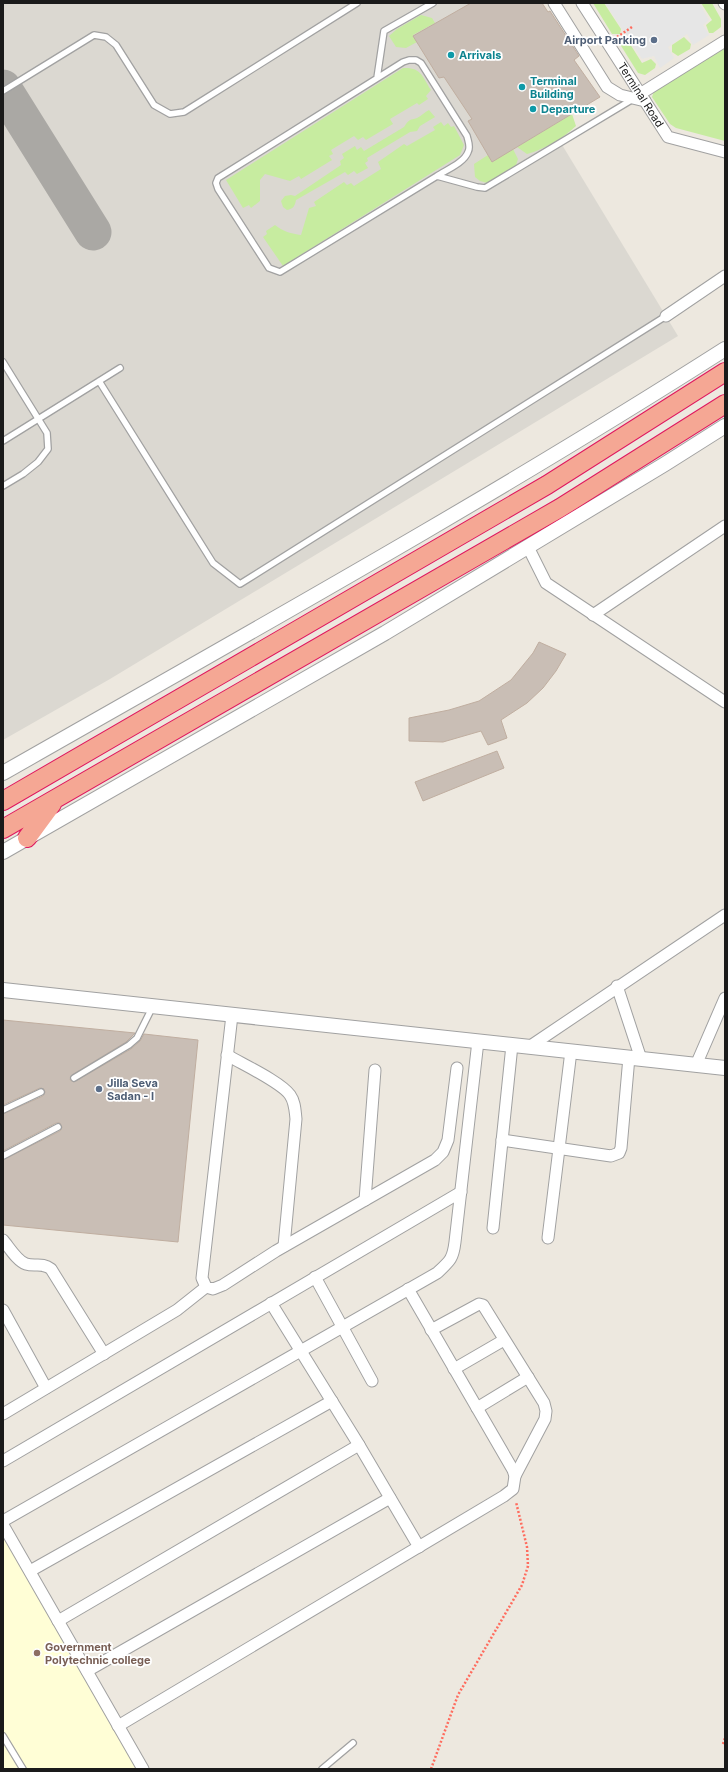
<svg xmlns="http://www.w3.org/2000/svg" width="728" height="1772" font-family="Inter,sans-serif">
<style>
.education{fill:#fffed6}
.airport{fill:#dbd8d1}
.grass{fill:#c7eca0}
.parking{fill:#e6e6e6}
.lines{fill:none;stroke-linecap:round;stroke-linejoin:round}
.taxiway{stroke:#aaa8a4;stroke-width:37}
.building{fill:#c9beb5;stroke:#c0aea0}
.service-casing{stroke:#a1a1a1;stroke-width:8}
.minor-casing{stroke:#a1a1a1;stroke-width:13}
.tertiary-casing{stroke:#a1a1a1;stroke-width:16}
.trunk-casing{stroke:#df185f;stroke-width:20}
.path{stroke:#ff6c5e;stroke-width:2.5;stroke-dasharray:2 2;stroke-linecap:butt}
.service{stroke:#fff;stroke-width:5.5}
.minor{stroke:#fff;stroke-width:11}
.tertiary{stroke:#fff;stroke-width:14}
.trunk{stroke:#f5a794;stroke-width:18}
.service-dot{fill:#5c6f8a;stroke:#fff;stroke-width:1.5}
.culture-dot{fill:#0f9aa8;stroke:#fff;stroke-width:1.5}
.education-dot{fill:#8d6e63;stroke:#fff;stroke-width:1.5}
.labels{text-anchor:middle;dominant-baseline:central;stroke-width:3.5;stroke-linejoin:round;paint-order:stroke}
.service-label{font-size:11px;font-weight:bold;fill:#4e5e75;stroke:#fff;text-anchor:end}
.culture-label{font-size:11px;font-weight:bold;fill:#0d838f;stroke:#fff;text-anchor:start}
.street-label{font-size:11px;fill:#1a1a1a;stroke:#fff}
.education-label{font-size:11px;font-weight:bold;fill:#785e54;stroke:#fff;text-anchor:start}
</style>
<rect width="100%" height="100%" fill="#ede8df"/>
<path class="education" d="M3,1536L137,1769H3Z"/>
<path class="airport" d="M3,3H476L678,336L110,679L3,740Z"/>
<path class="grass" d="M593,3H604L621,29L620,34H612Z
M701,3H712L721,19V27L713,33H709L706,25L712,20Z
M421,15L432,18L435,23L413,35L417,42L406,48L396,47L389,36L397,29Z
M622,36H625L642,63L651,59L656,64L655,68L645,75L638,73L618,41Z
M684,37L691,44L690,49L678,56L672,52V45Z
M725,48V141L676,128L670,124L652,97L654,91Z
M403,68C421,67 422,76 431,90L426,96L428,99L419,105L417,103L390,119L393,124L366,140L363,137L358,140L354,136L331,150L333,154L329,156L332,160L301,179L299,176L290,181L265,174L260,180V201L251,208L249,205L243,208L226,180Z
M429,110L435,117L420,126L417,131L410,132L367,158L368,161L365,163L368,168L357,174L354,171L348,175L345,172L296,200C295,206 293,209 287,210L283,207L281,201L285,196L291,195L295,196L341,165L340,161L344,158L342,154L355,146L357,150L361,147L364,151L404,127C409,119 410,120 417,118C421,116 425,112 429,110Z
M572,114L576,126C562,139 545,149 527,154L517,147Z
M441,122L444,126L448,123L451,127L454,126L464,145L460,155L283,266L263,237L267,234L266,231L275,225C282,231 292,234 301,235L309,208L316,206L314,202L344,182L347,185L351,183L354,186L381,169L378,162L404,144L407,146L435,130L433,127Z
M513,149L518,159L516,165L487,183L480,181L475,177L474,164L488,155L492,162Z"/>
<path class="parking" d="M605,3H699L709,20L703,25L709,35L693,45L687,34L668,47L674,58L660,68L654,56L642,59Z"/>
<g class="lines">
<path class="taxiway" d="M3,88L93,232"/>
</g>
<path class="building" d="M471,3H542L548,12L550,11L579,56L574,60L600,97L492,162L468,121L472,119L444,77L439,78L413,36Z
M539,642L566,654L556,671L543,688L527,703L501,720L507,738L488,745L481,731L443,742L409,741V718L449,710L479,701L511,680L533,653Z
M497,751L504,768L423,801L415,782Z
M3,1020L135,1033L126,1042L72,1075L70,1080L74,1082L131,1049L140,1041L144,1034L198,1040L178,1242L3,1225V1160L60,1131L62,1127L60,1123H56L3,1151V1114L43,1096L45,1092L44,1089L40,1088L3,1105Z"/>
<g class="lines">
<defs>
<path id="service" d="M409,60H416L421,63L467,136C468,141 471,147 468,152C464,163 446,170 437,176L280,272L269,268L218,189L216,183L218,178L403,62Z
M377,78L384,31L433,3
M3,91L94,35L106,37L116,45L154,105L170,114L184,112L357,3
M437,176L477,187L485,188L633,99
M3,362L47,433L48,449L38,462L23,474L3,486
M99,381L213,563L240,584L666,316
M3,441L120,368
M74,1078L129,1045L137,1038L153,1006
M3,1110L41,1092
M3,1156L58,1127
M3,1736L23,1769
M322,1769L353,1743"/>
<g id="minor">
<path d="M554,3L607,87L620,95L645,101"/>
<path id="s1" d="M582,3L668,137L725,152"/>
<path d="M724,3L725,4"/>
<path d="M640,94L725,41"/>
<path d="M666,316L725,276"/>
<path d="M528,547L546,583L725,702"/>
<path d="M593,615L725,526"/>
<path d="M617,986L641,1059"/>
<path d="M232,1015L202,1278L206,1287L213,1289L223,1285L276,1251L435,1160L443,1152L448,1140L457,1068"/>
<path d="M529,1047L725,915"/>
<path d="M227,1055C242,1064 281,1082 290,1095C295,1102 295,1110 296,1119L284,1246"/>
<path d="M696,1065L725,998"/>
<path d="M502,1140L611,1156L619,1153L621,1148L629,1057"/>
<path d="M365,1200L375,1070"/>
<path d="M493,1228L512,1045"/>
<path d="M548,1238L571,1051"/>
<path d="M3,1240C9,1247 17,1261 26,1264C35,1267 42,1262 51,1269L104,1354"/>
<path d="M315,1277L372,1381"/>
<path d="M271,1303L359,1445L419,1547"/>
<path d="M3,1310L46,1388"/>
<path d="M431,1330L479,1304L483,1305L544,1403L546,1411L545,1419L515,1476"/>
<path d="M454,1369L504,1340"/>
<path d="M477,1408L528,1377"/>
<path d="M3,1414L177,1310L206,1287"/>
<path d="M3,1461L461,1192"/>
<path d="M3,1521L437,1273C450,1261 453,1259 455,1242L478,1041"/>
<path d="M3,1525L143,1769"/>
<path d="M30,1571L332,1401"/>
<path d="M58,1621L359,1445"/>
<path d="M87,1671L390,1498"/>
<path d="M118,1726L504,1496L513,1489L515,1476L513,1470L408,1289"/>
</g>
<path id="tertiary" d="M3,773C245,635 490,499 725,349
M3,852L385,633L665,464L725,426
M3,990L725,1068"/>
<path id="trunk" d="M3,801L547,485L725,372
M3,829L560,508L725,404
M27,838L52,804"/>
</defs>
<use href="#service" class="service-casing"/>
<use href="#minor" class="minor-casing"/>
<use href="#tertiary" class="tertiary-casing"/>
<use href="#trunk" class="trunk-casing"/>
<path class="path" d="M617,37L632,27
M723,1744L725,1738
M431,1769L458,1695L522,1585L528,1566L527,1547L516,1502"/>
<use href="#service" class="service"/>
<use href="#minor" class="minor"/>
<use href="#tertiary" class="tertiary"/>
<use href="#trunk" class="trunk"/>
</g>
<g class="service-dot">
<circle cx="654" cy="40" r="4"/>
<circle cx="99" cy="1089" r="4"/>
</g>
<g class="culture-dot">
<circle cx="451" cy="55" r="4"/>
<circle cx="522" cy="87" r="4"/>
<circle cx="533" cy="109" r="4"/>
</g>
<circle class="education-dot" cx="37" cy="1653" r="4"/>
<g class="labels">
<g class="service-label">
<text x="646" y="40">Airport Parking</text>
<text x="107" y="1083" text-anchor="start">Jilla Seva<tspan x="107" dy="13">Sadan - I</tspan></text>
</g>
<g class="culture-label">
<text x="459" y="55">Arrivals</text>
<text x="530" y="81">Terminal<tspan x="530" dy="13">Building</tspan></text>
<text x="541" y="109">Departure</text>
</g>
<g class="street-label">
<text stroke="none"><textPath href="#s1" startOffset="109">Terminal Road</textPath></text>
</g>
<g class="education-label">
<text x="45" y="1647">Government<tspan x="45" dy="13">Polytechnic college</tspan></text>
</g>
</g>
<rect width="728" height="1772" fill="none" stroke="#1a1a1a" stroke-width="8"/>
</svg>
